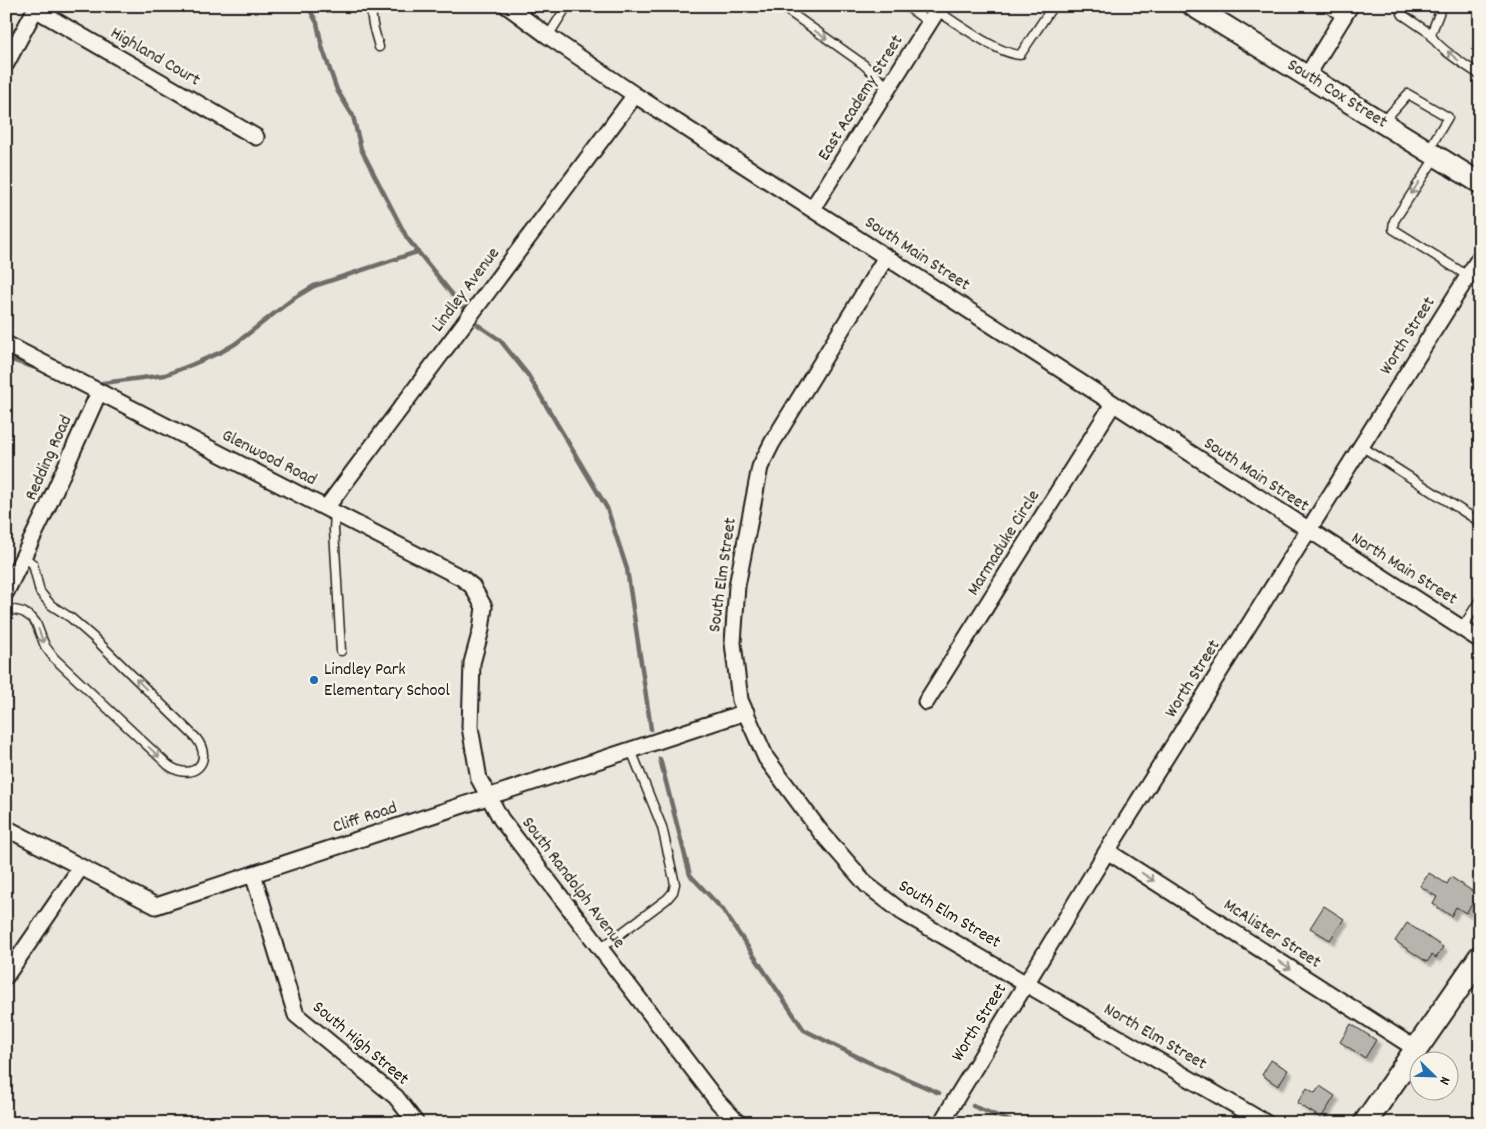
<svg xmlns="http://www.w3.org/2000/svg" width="1486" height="1129" font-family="Dekko,sans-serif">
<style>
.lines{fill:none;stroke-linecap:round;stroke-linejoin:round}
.stream{stroke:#6d6c68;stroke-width:4.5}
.building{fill:#b6b4ac;stroke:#1c1c1c;filter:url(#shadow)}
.lane-casing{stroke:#1c1c1c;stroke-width:11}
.street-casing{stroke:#1c1c1c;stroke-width:19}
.secondary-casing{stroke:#1c1c1c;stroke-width:24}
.primary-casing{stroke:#1c1c1c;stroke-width:26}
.lane{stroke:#f7f3e8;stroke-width:8}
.street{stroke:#f7f3e8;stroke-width:15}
.secondary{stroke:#f7f3e8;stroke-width:20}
.primary{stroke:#f7f3e8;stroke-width:22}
.oneway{stroke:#94928c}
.poi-dot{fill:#1f6fb2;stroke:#f7f3e8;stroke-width:2}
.labels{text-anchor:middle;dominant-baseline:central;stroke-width:5;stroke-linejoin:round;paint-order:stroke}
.street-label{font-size:18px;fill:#1c1c1c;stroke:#f7f3e8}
.poi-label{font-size:18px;fill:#1c1c1c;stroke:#f7f3e8;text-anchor:start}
</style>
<defs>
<filter id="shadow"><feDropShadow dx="4.5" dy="4.5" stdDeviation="1" flood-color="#0004"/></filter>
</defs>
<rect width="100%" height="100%" fill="#eae6dc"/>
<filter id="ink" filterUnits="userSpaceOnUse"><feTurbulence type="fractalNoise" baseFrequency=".02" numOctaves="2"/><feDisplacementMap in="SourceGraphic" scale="10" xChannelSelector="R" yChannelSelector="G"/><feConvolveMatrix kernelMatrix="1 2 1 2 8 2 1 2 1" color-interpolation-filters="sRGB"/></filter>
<g filter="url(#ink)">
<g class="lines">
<path class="stream" d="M308,6L317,23L322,47L337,90L353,116L361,149L407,238L464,309
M478,325L500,340L528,375L607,508L627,569L651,729
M6,358L42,370
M95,384L165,375L191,365L221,352L235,344L294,298L314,286L417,252
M660,759L690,875L723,910L804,1030L866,1061L939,1093
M973,1106L1015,1123"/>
</g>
<path class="building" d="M1429,873L1447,884L1451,877L1478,895L1466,913L1456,907L1451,916L1433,904L1437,897L1420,886Z
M1324,906L1344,919L1330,940L1310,928Z
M1407,923L1443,947L1436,958L1432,955L1427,962L1395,941Z
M1351,1024L1376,1040L1365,1058L1340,1042Z
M1271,1060L1288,1070L1278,1086L1262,1075Z
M1320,1086L1335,1096L1321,1118L1297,1103L1307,1088L1315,1093Z"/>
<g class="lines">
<defs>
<path id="lane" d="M373,6C369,19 376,34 379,47
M781,6L863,64L889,88
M906,6L930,23
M1325,6L1343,18
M1398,6L1403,15L1431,34C1434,46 1468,67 1480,75
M937,11C959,24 996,53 1020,55L1053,6
M1431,34L1442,6
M548,36L567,6
M1383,122L1408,94L1448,117L1428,151
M1435,158L1394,221L1393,229L1468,276
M1361,446L1480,522
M335,512L334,530L341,651
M6,608L23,612L32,618L36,623L45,646L54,658L168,765C192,783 215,762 196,738L94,638L71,618L51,605L40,592L33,564L24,557
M1462,628L1480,600
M600,949L667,899L673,892L675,884L662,827L631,750"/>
<path id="street" d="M507,6L548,36L635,95L1480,640
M35,9L256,137
M6,64L37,6
M1307,76L1350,6
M812,209L940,6
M886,257L772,443L760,467L737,586L733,643L740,700L766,758L820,831L867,885L902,912L1266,1123
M6,344L462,578L472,586L484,607L481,630L472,663L470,727L479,779L501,819L718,1102L738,1123
M326,508L635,95
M6,592L47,508L99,392
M926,702L1113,404
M6,828L156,906L746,712
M1107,851L1416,1049
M253,874L296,1015L396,1097L416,1123
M6,976L81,867
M941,1123L1107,851L1480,257"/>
<path id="secondary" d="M1193,6L1480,183"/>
<path id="primary" d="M1365,1123L1480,957"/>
</defs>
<use href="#lane" class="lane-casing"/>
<use href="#street" class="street-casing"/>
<use href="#secondary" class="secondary-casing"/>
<use href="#primary" class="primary-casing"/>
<use href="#lane" class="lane"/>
<use href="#street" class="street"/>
<use href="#secondary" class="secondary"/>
<use href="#primary" class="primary"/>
</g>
<defs><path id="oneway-shaft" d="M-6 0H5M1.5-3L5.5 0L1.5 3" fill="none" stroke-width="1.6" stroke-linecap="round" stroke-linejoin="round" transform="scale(1.25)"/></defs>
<g class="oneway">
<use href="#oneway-shaft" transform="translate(821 35) rotate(35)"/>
<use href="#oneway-shaft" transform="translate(1453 56) rotate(-140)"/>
<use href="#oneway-shaft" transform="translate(1415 188) rotate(123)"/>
<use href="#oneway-shaft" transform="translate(41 636) rotate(69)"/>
<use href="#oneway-shaft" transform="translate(141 684) rotate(-135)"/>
<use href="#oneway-shaft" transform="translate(154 752) rotate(43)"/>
<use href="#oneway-shaft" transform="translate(1148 877) rotate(33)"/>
<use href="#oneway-shaft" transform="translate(1285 965) rotate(33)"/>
</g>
</g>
<circle class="poi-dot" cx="314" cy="680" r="5"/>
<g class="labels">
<g class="street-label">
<text transform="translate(155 57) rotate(30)">Highland Court</text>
<text transform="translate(1337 94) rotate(32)">South Cox Street</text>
<text transform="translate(861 98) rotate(-58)">East Academy Street</text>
<text transform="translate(917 254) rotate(33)">South Main Street</text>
<text transform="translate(466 290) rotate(-53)">Lindley Avenue</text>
<text transform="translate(1408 336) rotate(-58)">Worth Street</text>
<text transform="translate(49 458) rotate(-66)">Redding Road</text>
<text transform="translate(269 458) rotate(27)">Glenwood Road</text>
<text transform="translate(1256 475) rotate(33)">South Main Street</text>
<text transform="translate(1004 543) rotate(-58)">Marmaduke Circle</text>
<text transform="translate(1404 569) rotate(32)">North Main Street</text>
<text transform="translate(723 575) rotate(-82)">South Elm Street</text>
<text transform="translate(1193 679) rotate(-58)">Worth Street</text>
<text transform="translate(365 818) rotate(-18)">Cliff Road</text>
<text transform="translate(573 883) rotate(53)">South Randolph Avenue</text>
<text transform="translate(949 915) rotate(31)">South Elm Street</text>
<text transform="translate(1272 934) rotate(33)">McAlister Street</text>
<text transform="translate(980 1023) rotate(-58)">Worth Street</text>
<text transform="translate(1155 1037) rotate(30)">North Elm Street</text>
<text transform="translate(360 1044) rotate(40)">South High Street</text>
</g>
<g class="poi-label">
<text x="324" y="670">Lindley Park<tspan x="324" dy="21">Elementary School</tspan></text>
</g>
</g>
<rect width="1486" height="1129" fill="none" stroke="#f7f3e8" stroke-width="25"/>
<rect x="12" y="12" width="1461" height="1104" fill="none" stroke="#1c1c1c" stroke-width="2" filter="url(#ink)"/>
<g transform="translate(1434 1076) rotate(113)"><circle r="24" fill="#f7f3e8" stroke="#9f9d96"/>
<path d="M0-4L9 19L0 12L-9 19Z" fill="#1f6fb2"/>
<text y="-8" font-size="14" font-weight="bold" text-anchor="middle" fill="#1c1c1c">N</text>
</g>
</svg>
